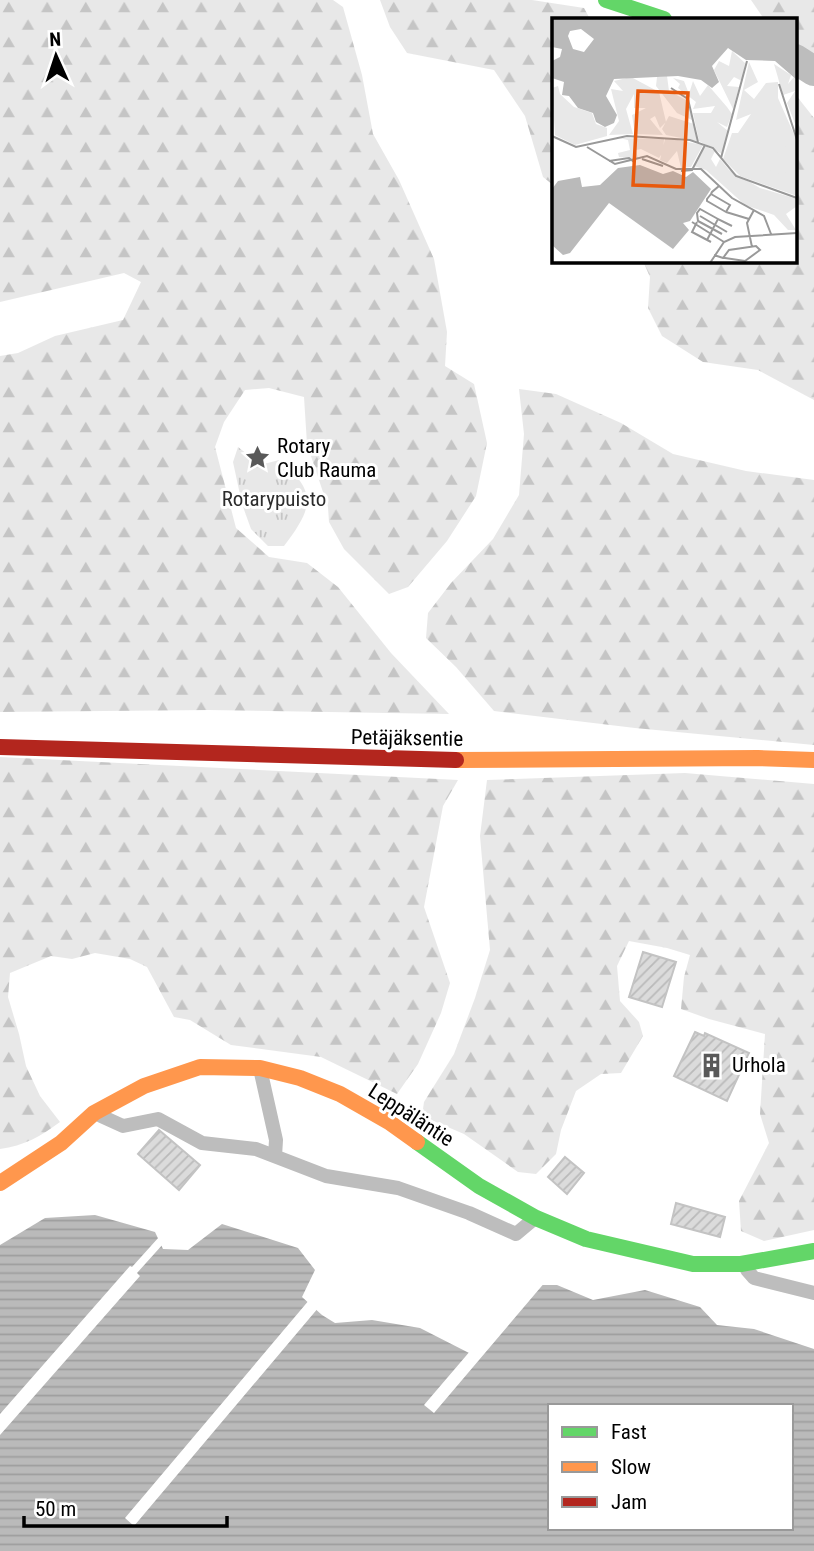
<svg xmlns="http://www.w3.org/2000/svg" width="814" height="1551" font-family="'Roboto Condensed',sans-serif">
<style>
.forest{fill:url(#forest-firs)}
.park{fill:url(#park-tufts)}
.water{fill:url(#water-rules);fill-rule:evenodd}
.pier{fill:#fff}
.building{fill:url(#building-hatch);stroke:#c3c3c3;stroke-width:2}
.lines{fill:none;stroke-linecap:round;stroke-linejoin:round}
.lane{stroke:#bdbdbd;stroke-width:14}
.street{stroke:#bdbdbd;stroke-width:30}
.fast{stroke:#63d668;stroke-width:16}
.slow{stroke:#ff974d;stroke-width:16}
.jam{stroke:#b3261e;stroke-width:16}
.labels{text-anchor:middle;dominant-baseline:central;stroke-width:6;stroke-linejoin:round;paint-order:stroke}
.poi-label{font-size:21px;fill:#000;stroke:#fff;text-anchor:start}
.park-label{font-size:21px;fill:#2c2c2c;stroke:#fff}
.street-label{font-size:21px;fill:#000;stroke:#fff}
.inset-road{fill:none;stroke:#999;stroke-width:2}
.view{fill:#e8590c;fill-opacity:0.15;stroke:#e8590c;stroke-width:3.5}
.inset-edge{fill:none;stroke:#000;stroke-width:3.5}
</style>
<defs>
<pattern id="forest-firs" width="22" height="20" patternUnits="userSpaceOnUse" patternTransform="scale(1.75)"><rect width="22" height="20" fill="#e8e8e8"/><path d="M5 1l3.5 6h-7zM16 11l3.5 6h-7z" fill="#c5c5c5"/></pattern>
<pattern id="park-tufts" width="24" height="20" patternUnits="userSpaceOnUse" patternTransform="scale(1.75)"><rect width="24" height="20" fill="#e8e8e8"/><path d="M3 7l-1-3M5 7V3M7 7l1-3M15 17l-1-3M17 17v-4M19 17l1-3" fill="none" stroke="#c5c5c5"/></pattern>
<pattern id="water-rules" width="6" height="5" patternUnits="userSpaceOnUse" patternTransform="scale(1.75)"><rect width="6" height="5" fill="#bababa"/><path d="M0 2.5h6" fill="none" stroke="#9e9e9e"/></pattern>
<pattern id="building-hatch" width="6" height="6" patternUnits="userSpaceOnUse" patternTransform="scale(1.75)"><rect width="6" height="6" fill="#dbdbdb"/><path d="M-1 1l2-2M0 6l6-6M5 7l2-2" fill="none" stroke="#bababa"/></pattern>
</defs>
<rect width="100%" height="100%" fill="#fff"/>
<path class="forest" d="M0,0H333L343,7L362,75L373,134L399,180L434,259L447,332L445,366L474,384L487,443L476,496L447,541L408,587L389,594L344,549L329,522L328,507L307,444L304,397L269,388L245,390L224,422L215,447L236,528L269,557L307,563L338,587L391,653L449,714L209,710L0,712V356L18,353L55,336L123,320L141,282L124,273L0,302Z
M380,0H532L584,8L590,19H553V185L543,177L525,116L494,70L407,53L390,27Z
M751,0H814V55L795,47V19H764Z
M795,94L814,118V400L758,370L703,362L662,336L648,308L650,277L643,261H795Z
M519,389L556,394L621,423L673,454L746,471L814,480V745L635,728L494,711L456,667L426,638L428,613L451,583L493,539L519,495L524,434Z
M0,757L458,780L443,806L424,907L450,983L441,1013L418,1064L397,1094L321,1057L231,1045L190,1020L174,1017L147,967L130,959L95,953L72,959L51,956L10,973L8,997L19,1034L26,1066L40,1096L60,1122C41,1136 24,1146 0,1149Z
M685,773L814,784V1230L764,1241L741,1231L739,1201L769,1143L760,1114L765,1034L709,1019L681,1009L684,977L690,955L667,948L629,941L617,966L620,1001L639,1022L643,1036L621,1073L601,1074L576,1091L561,1130L556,1154L536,1174L518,1172L464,1134L422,1116L424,1102L454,1054L475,998L490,950L480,836L487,780Z"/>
<path class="park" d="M238,447L247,454L253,467L279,460C319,492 312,509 284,546H268L251,529L242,504L233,462Z"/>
<path class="water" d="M95,1215L155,1232L163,1249L188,1250L222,1224L298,1248L315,1270L302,1297L322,1315L335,1323L372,1320L420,1328L471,1354L539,1285H557L593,1300L645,1290L700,1307L717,1325L754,1329L814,1349V1551H0V1245L45,1218ZM550,1406H791V1528H550Z"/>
<path class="pier" d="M159,1237L164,1243L137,1273L140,1276L0,1435V1414L130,1266L132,1267Z
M546,1281L434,1413L424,1405L471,1350L483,1341L537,1282Z
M310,1299L319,1307L134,1526L125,1518Z"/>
<path class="building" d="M643,952L676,962L662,1007L629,997Z
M695,1032L704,1036L705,1033L749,1053L727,1101L674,1076Z
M159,1130L200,1165L179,1190L138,1154Z
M565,1157L584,1173L567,1194L548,1177Z
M676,1203L725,1217L720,1237L671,1224Z"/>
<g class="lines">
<path class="lane" d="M261,1073L276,1140L275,1156
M101,1116L123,1126L158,1119L202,1143L256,1149L326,1176L398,1188L469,1213L516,1234L535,1218
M747,1270L754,1278L814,1293"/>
<path class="street" d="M795,59L814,71"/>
<path class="fast" d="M606,0L664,19
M417,1142L479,1186L536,1218L586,1239L693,1264H741L814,1251"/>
<path class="slow" d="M456,760L758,758L814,760
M0,1183L61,1143L94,1113L144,1086L200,1067L260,1068L300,1078L340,1094L389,1122L417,1142"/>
<path class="jam" d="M0,747L456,760"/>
</g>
<defs>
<symbol id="sight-bare" viewBox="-9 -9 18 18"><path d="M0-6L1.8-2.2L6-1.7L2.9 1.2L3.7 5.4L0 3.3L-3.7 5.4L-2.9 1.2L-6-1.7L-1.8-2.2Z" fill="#595959" stroke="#fff" stroke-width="2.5" paint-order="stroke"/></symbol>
<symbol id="building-bare" viewBox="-9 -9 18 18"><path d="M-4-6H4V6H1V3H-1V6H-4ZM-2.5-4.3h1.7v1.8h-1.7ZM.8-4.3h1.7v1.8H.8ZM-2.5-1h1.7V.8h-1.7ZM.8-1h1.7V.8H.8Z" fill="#595959" stroke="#fff" stroke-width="2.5" paint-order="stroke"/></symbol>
</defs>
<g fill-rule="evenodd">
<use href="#sight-bare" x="240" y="440" width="35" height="35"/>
<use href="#building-bare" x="694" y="1048" width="35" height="35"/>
</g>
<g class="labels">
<g class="poi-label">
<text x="277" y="446">Rotary<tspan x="277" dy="24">Club Rauma</tspan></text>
<text x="732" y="1065">Urhola</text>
</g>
<g class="park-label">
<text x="274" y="499">Rotarypuisto</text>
</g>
<g class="street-label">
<text transform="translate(407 738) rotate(1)">Petäjäksentie</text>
<text transform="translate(411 1115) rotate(33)">Leppäläntie</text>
</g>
</g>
<g transform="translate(552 18)">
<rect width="245" height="245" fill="#fff"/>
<path d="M180,33L193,45L190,63L182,59L175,68L187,69L181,91L162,52L167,43L177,48ZM197,44L206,64L192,72L202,81L214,65L226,64V80L245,123V178L188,158L171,141L180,115H186L199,96L184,102ZM222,46L239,57L236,66L242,59L245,63L244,108L235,85L243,73L231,77ZM115,58L117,73L136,83L140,102L125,95L104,68L105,59ZM79,59L107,74L114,104L108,110L103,98L98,101L111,117L83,116L80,97L94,90H82V76L74,91L81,116L57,117L67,103L59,71L71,73L62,63ZM121,60L132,63L137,76L141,63L148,78L156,67L175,89L180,96L175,109L165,104L176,113L170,136L147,123L141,95H159L163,88L141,91L144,84L126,70L128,66ZM6,68L8,76L22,89L40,95L44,106L55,110V118L23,127L3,117L0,70ZM117,98L142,106L145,123L114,117L110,111ZM67,120L112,121L111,134L107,140L89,131L84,132L86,141L67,139L66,135L78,132L76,122ZM113,121L125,122L151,127L139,149L129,150L125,133L115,145L108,142ZM153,128L163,133L159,141L164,149L168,141L177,152L208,170L245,181V188L234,196L244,212H236L222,197L193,187L154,152L142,148Z" fill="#e8e8e8"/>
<path d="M236,126H245V136L232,158L189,142L200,137H223Z" fill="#e8e8e8"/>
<path d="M0,0H245V62L223,43L194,42L176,30L160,48L167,64L160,70L149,62L126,58L62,61L54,78L65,97L62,105L53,109L44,104L41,95L26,90L17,78L10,77L12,64L0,60V43L8,39L10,31L0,29ZM29,11L42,21L32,34L21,31L16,18L18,13ZM88,147L111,156L121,153L134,159L141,154L159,171L138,203L131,205L137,212L121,231L57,185L18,235L11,237L0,227V171L6,163L28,159L30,169L48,167L66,150Z" fill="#bababa" fill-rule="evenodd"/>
<path class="inset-road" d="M227,66L245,122M119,70L136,81L146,124M0,118L24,129L75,118L138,122L161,130L184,158L245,180M35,129L63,146L95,138L124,151H149L180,180L212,198L219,216M169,140L195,43M90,141L111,148M57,143L77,140L82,144M129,153L140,152L153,127M159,176L178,187L174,194L155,183V181L159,176L160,174L167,168M174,194L197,201M148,198L175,214M166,201L148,191L145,195L146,203L170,216M140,204L172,224M145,204L140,214L159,224M155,222L166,201L180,208M200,229L195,205L202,192M162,237L171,240H173L193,243L208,232L204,228L177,232L171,240M158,245L172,224L183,219L245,215"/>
<path class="view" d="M86,73L136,75L131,169L81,167Z"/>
<rect width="245" height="245" class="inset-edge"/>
</g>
<rect x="548" y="1404" width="245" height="126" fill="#ffffff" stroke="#999999" stroke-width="2"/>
<rect x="562" y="1427" width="35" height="10" fill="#63d668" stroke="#999999" stroke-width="2"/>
<text x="611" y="1439" font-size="21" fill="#000000">Fast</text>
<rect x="562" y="1462" width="35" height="10" fill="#ff974d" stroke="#999999" stroke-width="2"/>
<text x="611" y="1474" font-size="21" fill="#000000">Slow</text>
<rect x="562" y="1497" width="35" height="10" fill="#b3261e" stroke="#999999" stroke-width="2"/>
<text x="611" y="1509" font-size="21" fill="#000000">Jam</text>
<g transform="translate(56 56) rotate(357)" stroke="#ffffff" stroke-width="5" paint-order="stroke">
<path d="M0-5L12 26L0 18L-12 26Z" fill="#000000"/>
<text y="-10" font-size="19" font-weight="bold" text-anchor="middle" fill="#000000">N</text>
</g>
<path d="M24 1516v10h203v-10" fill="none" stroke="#000000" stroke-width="3.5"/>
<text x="35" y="1516" font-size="21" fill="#000000" stroke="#ffffff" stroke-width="5" paint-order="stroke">50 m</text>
</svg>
